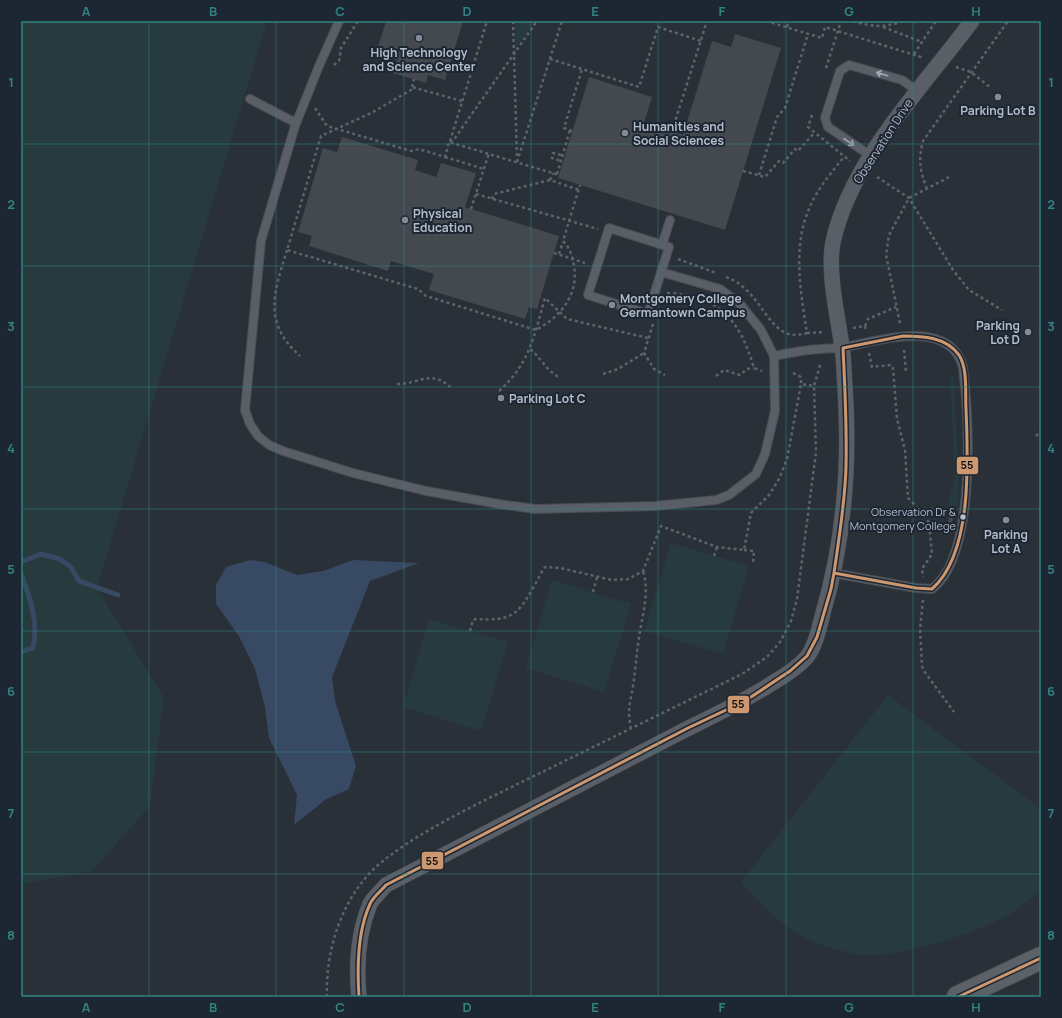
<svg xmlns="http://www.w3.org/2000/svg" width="1062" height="1018" font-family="Manrope,sans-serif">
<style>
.green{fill:#273a3e}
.water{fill:#384963}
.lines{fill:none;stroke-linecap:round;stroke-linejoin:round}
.stream{stroke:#384963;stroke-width:5}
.building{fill:#444950}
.lane-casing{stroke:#484c53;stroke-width:10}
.street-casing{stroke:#484c53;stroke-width:16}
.primary-casing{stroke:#484c55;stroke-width:24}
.path{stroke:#5d636a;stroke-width:2.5;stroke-dasharray:3 3;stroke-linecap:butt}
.lane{stroke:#5a5e66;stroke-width:8}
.street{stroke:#5a5e66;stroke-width:15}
.primary{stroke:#5c6168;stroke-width:22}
.path-bridge{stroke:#5d636a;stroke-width:2.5;stroke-dasharray:3 3;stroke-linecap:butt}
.bus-1-casing{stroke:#1d2633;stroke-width:6}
.bus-1{stroke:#cd976f;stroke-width:3}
.oneway{stroke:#a2a9b5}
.grid{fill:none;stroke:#308480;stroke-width:1;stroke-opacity:0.55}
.poi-dot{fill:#848b96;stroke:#1d2633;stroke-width:1.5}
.bus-dot{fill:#b4bcc9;stroke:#1d2633;stroke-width:1.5}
.labels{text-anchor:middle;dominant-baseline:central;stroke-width:4;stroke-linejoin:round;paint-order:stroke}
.bus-label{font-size:11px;fill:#b4bcc9;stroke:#1d2633;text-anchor:end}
.poi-label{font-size:12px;font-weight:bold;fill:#b4bcc9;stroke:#1d2633;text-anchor:start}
.street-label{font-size:12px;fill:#b4bcc9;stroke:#1d2633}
.line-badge{stroke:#1d2633;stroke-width:1.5}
.pale-badge-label{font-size:11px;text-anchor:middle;font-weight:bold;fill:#111}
.neatline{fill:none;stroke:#308480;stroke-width:1.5}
.grid-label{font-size:13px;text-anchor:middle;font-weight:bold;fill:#308480}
</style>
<rect width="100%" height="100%" fill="#2a3038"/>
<path class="green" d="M21,21H267L97,588L164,698L150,806L92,871L21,884Z
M515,21H535L516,48L515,47Z
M953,374L959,475L958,507L947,506L955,478L950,378Z
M671,543L749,566L723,654L644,631Z
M552,580L631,604L604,692L526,668Z
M429,619L508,642L481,731L403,707Z
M888,695L1041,809V890C1032,898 1022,906 1012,913C983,931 909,954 874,955C854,956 825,947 807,939C780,927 761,903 741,882Z"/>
<path class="water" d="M250,560L265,562L297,575L323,571L353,560L419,563L370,581L332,677L335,701L356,766L349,789L325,800L294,825L297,795L269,738L265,707L255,669L239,636L216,604V585L226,567Z"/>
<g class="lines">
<path class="stream" d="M21,562L41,554L60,559L71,567L79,581L118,595
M21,574C30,597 39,623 33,648L21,652"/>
</g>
<path class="building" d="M386,21H463L445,80L428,75L426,83L393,73L397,60L376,54Z
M735,34L781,48L725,230L558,178L589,77L652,97L644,123L683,135L712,41L731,47Z
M342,137L418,160L415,170L436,177L441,163L476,173L465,207L559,236L537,309L529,307L525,319L429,290L434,274L391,261L388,271L309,246L312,236L298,232L323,148L337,152Z
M950,508L954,509L952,523H948Z"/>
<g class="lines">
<defs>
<path id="lane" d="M339,21L319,66L295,126L261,241L245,410L250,424L258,436L269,445L283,451L353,473L426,491L499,504L535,509L655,506L716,500L729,495L756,474L765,454L775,411L774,356L761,330L740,304L720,289L661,272
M250,99L296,123
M871,156L828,127L825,118L840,71L849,65L902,80L917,91
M609,228L669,247L648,314L588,295Z
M662,245L670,220
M774,356C789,353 804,350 819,349C827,348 836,349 844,347C879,341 949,317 963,367C969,419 977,555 932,589L916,588L833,573"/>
<path id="street" d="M359,997C356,967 358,933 370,904C373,898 381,891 386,885C483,835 580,785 677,734C710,717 742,703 774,682C786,675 798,667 807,657C816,645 819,628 823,613C844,541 850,463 845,387C844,374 844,360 842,347C838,317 827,272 833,242C851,160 923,87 972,21"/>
<path id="primary" d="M958,997L1041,958"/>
</defs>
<use href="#lane" class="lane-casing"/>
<use href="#street" class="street-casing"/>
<use href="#primary" class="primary-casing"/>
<path class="path" d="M513,21L517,159
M766,21L822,38L825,27L924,58
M853,21C872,27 885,28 903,21
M787,27L789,21
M883,27L922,42
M914,54L936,21
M550,59L639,87L658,27L701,41
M334,65L339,61L341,48L358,21
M956,67L971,72L991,88
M826,68L841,21
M412,87L414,79
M462,101L412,87L411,90L373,112L321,136L287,250L418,289L426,296L536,330C560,317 579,295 574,266C573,257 570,248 563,241L580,185
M315,108L327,126L411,151L419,149L445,157L449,142L559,175
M812,115L808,127L850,161
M572,131L564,128L582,69
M672,131L707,21
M450,141L487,21
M450,142L455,138L537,21
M561,155L553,153L552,158L561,161
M445,157L484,169
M517,162L562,21
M743,171L765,177L779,161L783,163L795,149L798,151L814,133
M557,174L570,130
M759,175L777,117L785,108L808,34
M877,177L909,198L953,270L969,290L1002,310
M550,180L553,173
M927,189C920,172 918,159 923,141L1008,21
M476,194L598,229
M492,199L494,194L550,180L579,190
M471,209L489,153
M287,250C274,293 262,322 300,356
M554,253L585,263
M559,254L563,242
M678,259L716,273
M726,277C757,288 765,324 786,333C793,336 800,335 807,333C801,295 793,251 807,214C814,193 830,174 844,157
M667,293C720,295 740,321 754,368L762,371
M900,323L886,255L889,235L909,198L951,176
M653,324L644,353L654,369L665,375
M865,326L868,319L896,307
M853,328L865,326L866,331
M807,333L825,332
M530,350L533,351L549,370L558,377
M904,350L906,372
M869,353L872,367L891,365L893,368L897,419L905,450L908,498L925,515L929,523L932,554L922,569L923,577
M793,373L801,377V384L814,386L821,362
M603,374L618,369L644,353
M716,376L724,370L740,375L747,369L754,368
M397,384C420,384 430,369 450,387
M499,391C530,363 534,336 545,298L567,319L648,338
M1036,436L1041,431
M744,550L754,551L753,563
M714,556L717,547
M593,592L597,577
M923,600L920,629L922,666L924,671L954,712
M470,631L473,620L476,619C510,621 518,616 534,586C538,580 541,572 545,567L560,568L612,580L628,579L643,571L661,526L717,547L744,550L751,513L769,495L779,479L787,459L801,384
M631,729C627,709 630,705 633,686C636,666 637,646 641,626C644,608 649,589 643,571
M327,997C325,946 345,888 388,857C417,835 450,818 483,801L742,674L767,657L780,642L791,621L797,599L816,452L814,386"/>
<use href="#lane" class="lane"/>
<use href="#street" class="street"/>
<use href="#primary" class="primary"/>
<path class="path-bridge" d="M561,155L565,156"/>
<defs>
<path id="bus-1" d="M903,336C923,336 946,337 959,355C968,369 965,393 966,409C968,459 973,553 932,589L916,588L834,573C839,538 845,503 846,467C847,427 845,388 843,348Z
M359,997C357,967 357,932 370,904C373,897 381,891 386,885L688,728L745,701L790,671L807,656L817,637L831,589L834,573
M958,997L1041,958"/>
</defs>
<use href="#bus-1" class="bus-1-casing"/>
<use href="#bus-1" class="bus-1"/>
</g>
<defs><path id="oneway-shaft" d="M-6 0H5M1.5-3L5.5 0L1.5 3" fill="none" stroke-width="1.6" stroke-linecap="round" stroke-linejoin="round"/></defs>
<g class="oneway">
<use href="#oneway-shaft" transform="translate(882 74) rotate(-164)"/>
<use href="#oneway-shaft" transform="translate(849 142) rotate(34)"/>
</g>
<path class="grid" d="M149,21V997M276,21V997M404,21V997M531,21V997M658,21V997M786,21V997M913,21V997M21,144H1041M21,266H1041M21,387H1041M21,509H1041M21,631H1041M21,752H1041M21,874H1041"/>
<g class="poi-dot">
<circle cx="419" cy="38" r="4"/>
<circle cx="998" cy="97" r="4"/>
<circle cx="625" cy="133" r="4"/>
<circle cx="405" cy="220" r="4"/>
<circle cx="612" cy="305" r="4"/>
<circle cx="1028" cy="332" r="4"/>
<circle cx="501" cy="398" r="4"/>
<circle cx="1006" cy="520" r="4"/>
</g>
<circle class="bus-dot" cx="963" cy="517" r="3.5"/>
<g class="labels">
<g class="bus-label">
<text x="956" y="511">Observation Dr &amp;<tspan x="956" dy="14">Montgomery College</tspan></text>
</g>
<g class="poi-label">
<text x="419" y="52" text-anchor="middle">High Technology<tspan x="419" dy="14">and Science Center</tspan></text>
<text x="998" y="110" text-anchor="middle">Parking Lot B</text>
<text x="633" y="126">Humanities and<tspan x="633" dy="14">Social Sciences</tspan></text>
<text x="413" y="213">Physical<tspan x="413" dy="14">Education</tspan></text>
<text x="620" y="298">Montgomery College<tspan x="620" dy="14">Germantown Campus</tspan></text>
<text x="1020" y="325" text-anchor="end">Parking<tspan x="1020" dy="14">Lot D</tspan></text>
<text x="509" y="398">Parking Lot C</text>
<text x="1006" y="534" text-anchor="middle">Parking<tspan x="1006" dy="14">Lot A</tspan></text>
</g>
<g class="street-label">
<text transform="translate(883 141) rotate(-57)">Observation Drive</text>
</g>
</g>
<g class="line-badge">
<rect x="956" y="456" width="23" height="19" rx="4" fill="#cd976f"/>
<rect x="727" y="695" width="23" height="19" rx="4" fill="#cd976f"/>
<rect x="421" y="851" width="23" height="19" rx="4" fill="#cd976f"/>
</g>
<g class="pale-badge-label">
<text x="967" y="469">55</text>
<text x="738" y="708">55</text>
<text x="432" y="865">55</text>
</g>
<rect width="1062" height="1018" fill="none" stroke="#1d2633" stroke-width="44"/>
<rect x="22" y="22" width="1018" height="974" class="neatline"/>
<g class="grid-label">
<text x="86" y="16">A</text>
<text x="213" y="16">B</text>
<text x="340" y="16">C</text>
<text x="467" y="16">D</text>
<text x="595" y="16">E</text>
<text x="722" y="16">F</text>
<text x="849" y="16">G</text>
<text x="976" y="16">H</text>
<text x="11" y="87">1</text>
<text x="1051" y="87">1</text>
<text x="11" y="209">2</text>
<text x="1051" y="209">2</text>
<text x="11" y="331">3</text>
<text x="1051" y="331">3</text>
<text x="11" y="453">4</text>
<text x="1051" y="453">4</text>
<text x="11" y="574">5</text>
<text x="1051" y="574">5</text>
<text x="11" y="696">6</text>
<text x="1051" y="696">6</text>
<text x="11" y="818">7</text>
<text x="1051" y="818">7</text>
<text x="11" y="940">8</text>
<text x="1051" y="940">8</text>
<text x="86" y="1012">A</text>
<text x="213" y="1012">B</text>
<text x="340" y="1012">C</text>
<text x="467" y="1012">D</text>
<text x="595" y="1012">E</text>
<text x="722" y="1012">F</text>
<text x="849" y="1012">G</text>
<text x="976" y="1012">H</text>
</g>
</svg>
